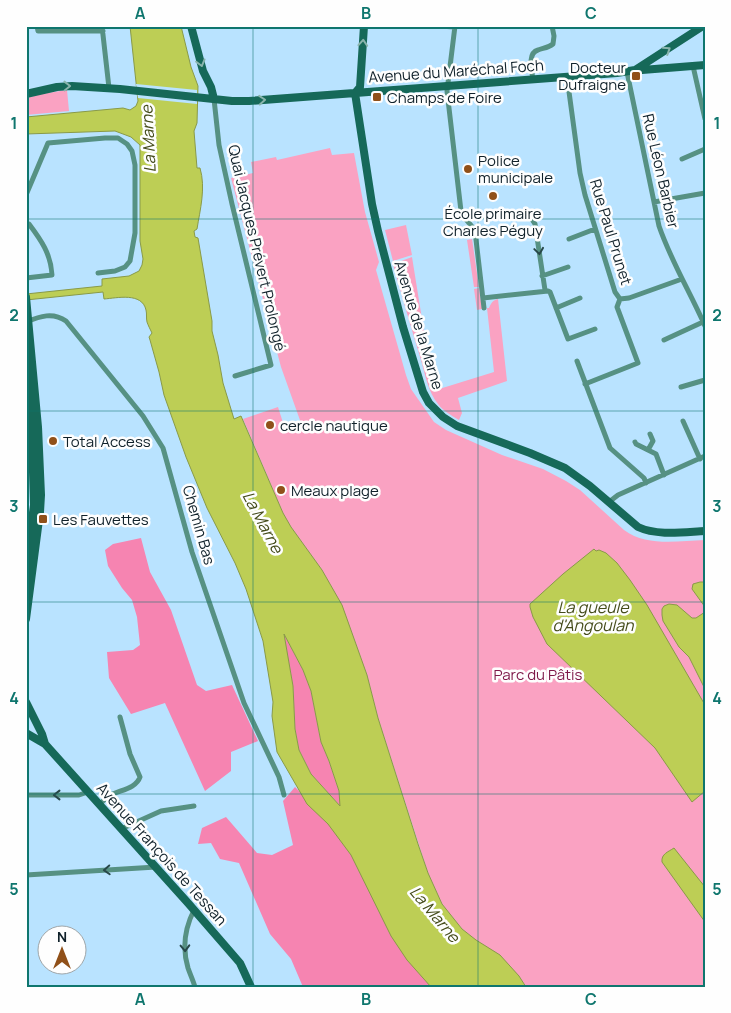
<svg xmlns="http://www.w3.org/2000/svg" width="731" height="1013" font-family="Manrope,sans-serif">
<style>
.green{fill:#faa2c2}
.forest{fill:#f684b1}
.water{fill:#bdce55;stroke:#899a48;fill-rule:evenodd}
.pier{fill:#b9e3ff}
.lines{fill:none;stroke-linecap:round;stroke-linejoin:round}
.street{stroke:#569183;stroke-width:5}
.secondary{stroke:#166959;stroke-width:8}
.oneway{stroke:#8ab4ac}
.oneway2{stroke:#284849}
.grid{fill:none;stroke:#0f766e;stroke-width:1;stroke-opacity:0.55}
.poi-dot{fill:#905019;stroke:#fefefe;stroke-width:2}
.labels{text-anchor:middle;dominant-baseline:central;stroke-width:5;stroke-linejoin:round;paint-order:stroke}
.poi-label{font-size:15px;fill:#10212a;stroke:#fefefe;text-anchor:start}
.street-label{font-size:15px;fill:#10212a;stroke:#fefefe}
.park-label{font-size:15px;fill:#7e1949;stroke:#fefefe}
.water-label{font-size:16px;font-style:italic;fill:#454c1b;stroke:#fefefe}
.neatline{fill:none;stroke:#0f766e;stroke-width:2}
.grid-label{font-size:16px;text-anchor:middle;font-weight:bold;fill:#0f766e}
</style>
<rect width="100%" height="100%" fill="#b9e3ff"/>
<path class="green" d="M67,90L69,111L26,115V99L27,98L41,94Z
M330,148L332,155L354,153L365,212L379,262L376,270L406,375L411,389L434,422L446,430L502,455L543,469L566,481L580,490L624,530C647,547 678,541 705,540V987H526L519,976L462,929L442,904L428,873L378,718L367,675L342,606L322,570L291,527L283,513L243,419L278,407L285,429L301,423L281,367L231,178L253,173L251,162L276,157L277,160Z
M406,225L412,255L393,261L385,230Z
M472,239L479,287H474L467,240Z
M412,257L431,375L436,390L494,372L487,308H489C491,303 493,300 498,299L507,381L458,398L462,413L459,420C451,415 443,411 438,404C428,392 425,374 421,360C411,328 402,296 393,264Z
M479,288L482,309L477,310L474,289Z"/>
<path class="forest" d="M141,538L150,572L171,610L197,685L206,691L232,685L258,741L231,752V771L205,791L165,703L131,714L109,678L107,652L133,650L140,645L137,617L132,600L122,588L108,566L105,550L113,544Z
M283,632L303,670L311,691L321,742L329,761L339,791L341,807L311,774L299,750L295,729L293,686Z
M295,787L317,809L347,845L439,987H303L291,959L270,934L239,863L220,859L211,843L198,844L202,828L226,817L257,853L272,855L293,845L283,801Z"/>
<path class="water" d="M130,26H181L191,67L198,86L197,123L194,131L197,168H200C206,188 200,210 197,229L194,231L195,237L198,238L212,321V331L218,355L223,383L234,419L241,416L283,513L291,527L322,570L342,605L367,675L378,718L418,844L428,873L442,904L462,929L476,940L500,955L519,976L526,987H431L407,960L391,936L351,855L328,824L307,804L277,752L272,716L273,702L263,641L246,589L235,563L207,508L186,457L164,395L159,372L150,340L149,337L152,333C150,329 148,325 147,322C146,318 147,314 146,310C142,292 117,298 104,299L103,292L26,300V294L102,286V279L129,276L139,271L142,265L143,259L140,241V145L131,137L115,131L26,134V117L123,108L130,110L136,106L138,101ZM284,634L303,670L311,691L321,742L329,761L339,791L340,806L311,774L299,750L295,729L293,686Z
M594,549L596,551L599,550L606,553L617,563L630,580L647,605L705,705V791L692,802L655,748L547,644L533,617L530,607V604L563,574Z
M700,582H703L705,584V607L692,589L693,584Z
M669,604L677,605L692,618H696L705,612V689L689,657L679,647L663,621L662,615V609L664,606Z
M674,848L705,887V922L662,862C661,854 668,852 674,848Z"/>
<path class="pier" d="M136,84L197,90V104L138,98Z"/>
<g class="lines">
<path class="street" d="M37,26L38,31H103
M102,26L109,88
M439,26L455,27
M455,26L447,91L461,211C464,219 471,224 475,231L484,308
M693,66L705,119
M627,72L659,226C671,261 690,292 705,326
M567,77L580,173L585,195L615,292L620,299L617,307L638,363L585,384
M533,80C532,71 527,53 538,50C543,48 548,48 553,44L554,36L552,26
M214,99L219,145L232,204L271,365L235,376
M682,159L705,149
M26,195L48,143L105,138H118L127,144L132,151L135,165V233L130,261L125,267L115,271L98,273
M654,202L705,193
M465,219C480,217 517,209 530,217C532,219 533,221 535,224L545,290
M26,224H29C41,240 51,254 52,275L26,278
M569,239L595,229
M542,276L568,267
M483,298L548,291L550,292L568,339L595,329
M620,299L629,298L682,279
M556,308L580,298
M27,322C40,316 53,312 66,321L143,416L163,448L192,552L244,703L279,777L284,795
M664,340L703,322
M577,361L610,448L644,478L646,483
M681,387L705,380
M683,421L700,459
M650,434L653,441L648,450L656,454L664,475
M635,442L636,444L648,450
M609,502L618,495L705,456
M26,795H79L88,792
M99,805C102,802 106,798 109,796C119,790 136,789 140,777L130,754L120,717
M121,829L161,811L194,806
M26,875L156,867
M194,910C185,928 182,948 188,968C190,974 193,980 195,987"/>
<path class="secondary" d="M191,26L203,71L211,87L214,99
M635,70H642L705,65
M355,93L372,204L378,231L403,327L423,392L429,403L443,417L457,426L530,453L565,468L590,486L638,527C657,536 684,532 705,531
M355,93L360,87L364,26
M26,94L57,87L72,86L120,89L232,101H249L617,73L635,70L703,26
M26,297L38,427L41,495L40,512L26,619
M26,371L31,406L34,505L26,565
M26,702L42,734L45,744
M26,733L45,744L188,903L240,963L251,987"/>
</g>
<defs><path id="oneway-chevron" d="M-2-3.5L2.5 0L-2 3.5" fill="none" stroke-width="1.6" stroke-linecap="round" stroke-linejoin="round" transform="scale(1.25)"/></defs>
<g class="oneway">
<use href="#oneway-chevron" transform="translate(363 43) rotate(-86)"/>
<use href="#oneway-chevron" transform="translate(667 50) rotate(-33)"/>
<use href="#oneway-chevron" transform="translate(201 63) rotate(75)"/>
<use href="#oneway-chevron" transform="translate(67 86) rotate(-1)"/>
<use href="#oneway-chevron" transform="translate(262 100) rotate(-4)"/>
</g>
<g class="oneway2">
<use href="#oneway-chevron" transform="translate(539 251) rotate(82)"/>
<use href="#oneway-chevron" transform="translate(57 795) rotate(-180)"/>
<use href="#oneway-chevron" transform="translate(107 870) rotate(177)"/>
<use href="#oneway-chevron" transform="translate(185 948) rotate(88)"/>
</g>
<path class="grid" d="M253,26V987M478,26V987M26,219H705M26,411H705M26,602H705M26,794H705"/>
<g class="poi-dot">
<rect x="631" y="71" width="10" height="10" rx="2.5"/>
<rect x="372" y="92" width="10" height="10" rx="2.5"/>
<circle cx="468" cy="169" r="5"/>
<circle cx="493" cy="196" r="5"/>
<circle cx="270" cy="425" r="5"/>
<circle cx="53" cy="441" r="5"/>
<circle cx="281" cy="490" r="5"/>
<rect x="38" y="514" width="10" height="10" rx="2.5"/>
</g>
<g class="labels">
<g class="poi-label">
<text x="626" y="67" text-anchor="end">Docteur<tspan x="626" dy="17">Dufraigne</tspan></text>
<text x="387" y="97">Champs de Foire</text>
<text x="478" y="160">Police<tspan x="478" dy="17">municipale</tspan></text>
<text x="493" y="213" text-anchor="middle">École primaire<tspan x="493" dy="17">Charles Péguy</tspan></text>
<text x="280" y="425">cercle nautique</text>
<text x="63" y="441">Total Access</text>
<text x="291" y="490">Meaux plage</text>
<text x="53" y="519">Les Fauvettes</text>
</g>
<g class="street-label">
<text transform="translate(456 71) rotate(-4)">Avenue du Maréchal Foch</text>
<text transform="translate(661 171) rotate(77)">Rue Léon Barbier</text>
<text transform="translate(611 232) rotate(73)">Rue Paul Prunet</text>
<text transform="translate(257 248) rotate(77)">Quai Jacques Prévert Prolongé</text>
<text transform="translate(419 325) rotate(73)">Avenue de la Marne</text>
<text transform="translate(199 525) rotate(74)">Chemin Bas</text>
<text transform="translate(162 854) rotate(48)">Avenue François de Tessan</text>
</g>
<g class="park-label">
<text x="538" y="674">Parc du Pâtis</text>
</g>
<g class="water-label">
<text transform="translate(148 139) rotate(-93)">La Marne</text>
<text transform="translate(263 522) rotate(62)">La Marne</text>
<text x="593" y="607">La gueule<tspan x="593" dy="18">d'Angoulan</tspan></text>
<text transform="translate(435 914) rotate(50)">La Marne</text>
</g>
</g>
<rect width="731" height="1013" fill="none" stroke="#fefefe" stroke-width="55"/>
<g transform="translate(62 950)"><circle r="24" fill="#fefefe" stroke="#9fa6a9"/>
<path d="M0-4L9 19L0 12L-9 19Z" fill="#905019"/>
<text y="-8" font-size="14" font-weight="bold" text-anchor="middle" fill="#10212a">N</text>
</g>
<rect x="28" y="28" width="676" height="958" class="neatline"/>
<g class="grid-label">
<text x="140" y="19">A</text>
<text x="366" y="19">B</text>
<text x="591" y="19">C</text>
<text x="14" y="129">1</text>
<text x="717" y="129">1</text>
<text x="14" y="321">2</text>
<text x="717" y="321">2</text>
<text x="14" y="512">3</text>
<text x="717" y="512">3</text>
<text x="14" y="704">4</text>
<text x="717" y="704">4</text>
<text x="14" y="895">5</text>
<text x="717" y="895">5</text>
<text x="140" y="1005">A</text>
<text x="366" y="1005">B</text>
<text x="591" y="1005">C</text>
</g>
</svg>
